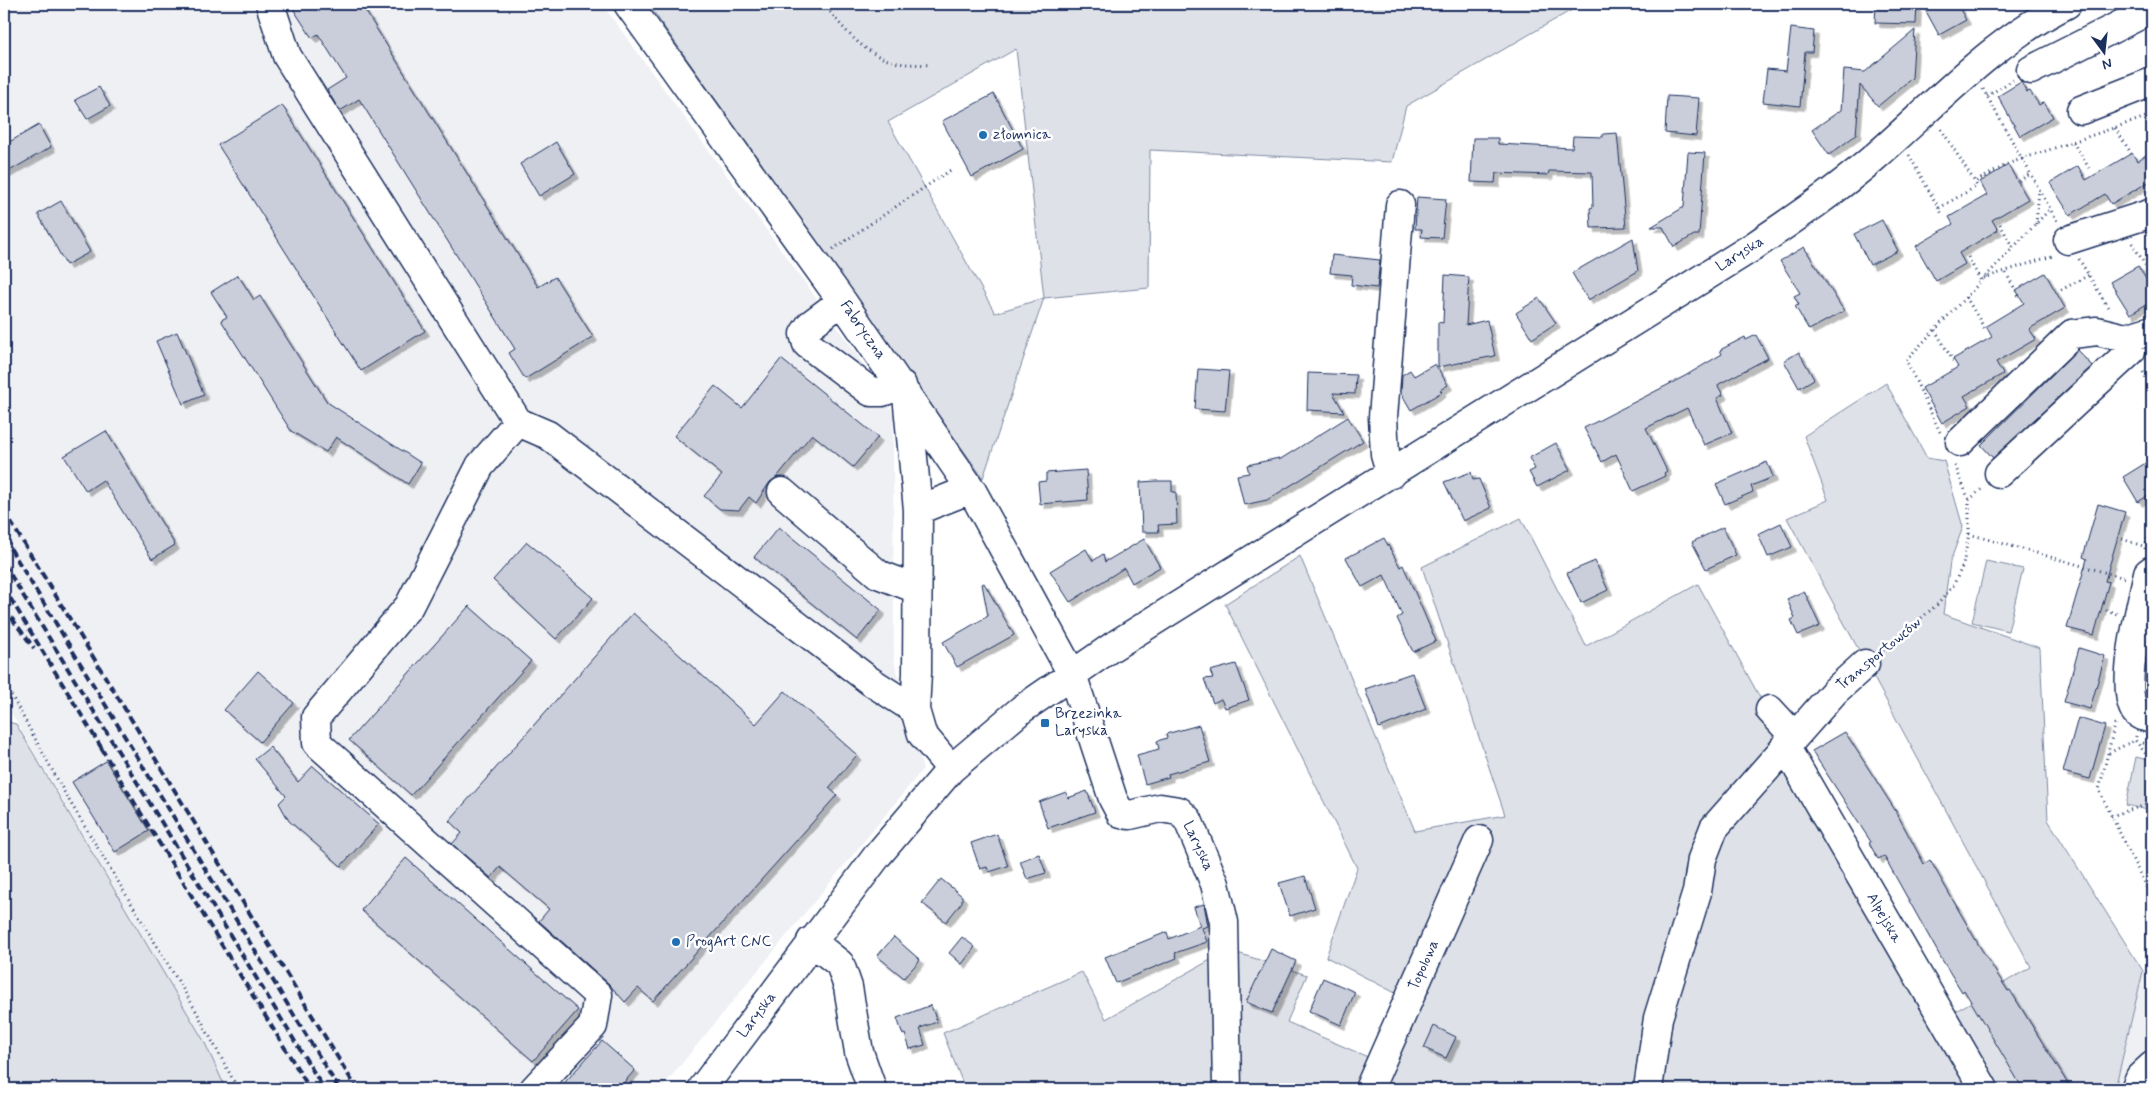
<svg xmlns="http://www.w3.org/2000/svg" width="2156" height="1093" font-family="Mynerve,sans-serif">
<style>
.built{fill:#eff0f4}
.green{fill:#dee1e7;stroke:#7c88a2;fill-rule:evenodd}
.building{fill:#caceda;stroke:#1b2f5e;filter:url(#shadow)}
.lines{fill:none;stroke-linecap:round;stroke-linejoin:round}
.minor-casing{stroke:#1b2f5e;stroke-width:31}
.path{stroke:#1b2f5e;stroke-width:3;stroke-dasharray:1 4;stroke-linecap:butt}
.minor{stroke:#fff;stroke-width:28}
.rail{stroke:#1b2f5e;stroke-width:4;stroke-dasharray:8 4;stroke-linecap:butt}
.poi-dot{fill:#1f6fb2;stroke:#fff;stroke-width:2}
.labels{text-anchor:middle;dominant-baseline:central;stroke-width:5;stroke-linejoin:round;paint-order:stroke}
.poi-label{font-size:15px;fill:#1b2f5e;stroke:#fff;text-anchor:start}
.street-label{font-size:15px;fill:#1b2f5e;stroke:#fff}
</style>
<defs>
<filter id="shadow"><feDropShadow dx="4.5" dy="4.5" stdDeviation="0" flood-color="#0004"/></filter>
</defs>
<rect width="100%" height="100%" fill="#fff"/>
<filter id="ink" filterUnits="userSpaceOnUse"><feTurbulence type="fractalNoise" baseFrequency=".02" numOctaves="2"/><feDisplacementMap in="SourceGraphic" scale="10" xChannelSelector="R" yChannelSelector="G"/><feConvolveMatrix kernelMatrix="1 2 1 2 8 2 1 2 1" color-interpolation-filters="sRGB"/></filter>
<g filter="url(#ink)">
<path class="built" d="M4,4H602L854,350L893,412L894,661L923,769L661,1089H226L204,1041L4,701Z
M2143,971L2152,973V1089H2115Z"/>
<path class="green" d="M648,4H1582L1406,106L1392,162L1150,150L1149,288L1044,298L983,478ZM1016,49L1044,298L995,313L888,122Z
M1886,383L1927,458L1944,461L1963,527L1950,562L1943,614L2040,648L2048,820L2143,971L2115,1089H965L943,1033L1082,972L1106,1019L1228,950L1307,975L1287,1022L1377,1061L1401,996L1326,957L1357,868L1225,604L1300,556L1415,831L1505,815L1422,567L1521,518L1586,646L1698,584L1937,1022L2031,967L1787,518L1828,500L1804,436Z
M1986,561L2023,569L2008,631L1972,622Z
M4,721L16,724L204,1041L226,1089H4Z
M2136,757L2152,761V811L2126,805Z"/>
<path class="building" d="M290,4H361L538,287L555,277L593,337L525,379L509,353L515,349L359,99L340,111L327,90L346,78L318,34L312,38Z
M1876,4H1917L1916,24L1875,23Z
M1922,4H1957L1966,20L1939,35Z
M1791,28L1814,31L1812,52H1805L1800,106L1763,102L1767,69L1786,71Z
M1915,30L1912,78L1878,106L1860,85L1856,135L1829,155L1812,130L1841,110L1844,70L1865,72Z
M2021,82L2027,92L2030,91L2039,105L2044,102L2053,117L2020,136L1998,96Z
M99,87L110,106L87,119L75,100Z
M994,94L1023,149L972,177L942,121Z
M1667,96L1699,98L1696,136L1665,133Z
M282,105L425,331L361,371L218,145Z
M39,125L51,147L4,174V145Z
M1617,133L1626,227L1591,228L1590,208L1593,207L1592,172L1549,171L1548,175L1496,173L1495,183L1471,182L1473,138H1498V144L1572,148L1573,136L1603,137V134Z
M556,142L575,174L539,196L520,164Z
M2152,151V180L2111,204L2105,194L2070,215L2050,183L2078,166L2086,180L2132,153L2137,161Z
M1688,152L1705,153L1699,235H1694L1674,247L1663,227H1651L1684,207Z
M2008,165L2028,199L1992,220L1998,230L1959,253L1965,264L1936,281L1916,246L1953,224L1949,217L1987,195L1980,182Z
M1417,197L1446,199L1442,238L1421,237L1422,229H1415Z
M61,201L90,252L66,265L38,214Z
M1882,220L1898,251L1870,265L1854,234Z
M1633,238L1638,271L1588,300L1572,273Z
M1804,247L1844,311L1809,330L1795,306L1799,305L1794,296L1800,293L1780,261Z
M1332,255L1380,260L1377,288L1351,285L1352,275L1330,273Z
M2138,266L2146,279L2152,276V301L2130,314L2110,282Z
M2045,273L2065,308L2029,329L2036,339L1996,362L2003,374L1964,396L1970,406L1942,423L1922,388L1958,367L1953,359L1992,337L1986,326L2024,303L2016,290Z
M238,275L254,300L260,296L327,402L421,463L408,484L336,437L326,452L291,431L221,320L227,317L211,292Z
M1445,275L1469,277L1466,325L1487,320L1495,356L1438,367V322L1443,323Z
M1539,298L1556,323L1532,339L1516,313Z
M177,332L204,395L183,404L156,341Z
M1756,335L1768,358L1719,384L1718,386L1723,395L1717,398L1732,433L1704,445L1687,408L1646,428L1667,471L1664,473L1665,476L1633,491L1616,454L1602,462L1584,428L1685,376L1722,354L1720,350L1745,337L1746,340Z
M2077,350L2092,366L1993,458L1981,445Z
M1799,352L1814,379L1799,388L1784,361Z
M781,359L878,437L853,467L812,434L777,477L770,482L756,503L749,497L739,510L720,509L704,496L722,475L674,436L715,386L742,408Z
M1435,364L1448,385L1440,390L1442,392L1411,410L1401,393L1402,375L1410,370L1414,376Z
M1198,369L1229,371L1225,411L1195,409Z
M1308,373L1356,375L1355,394L1333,393L1344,412L1307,410Z
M1348,417L1363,441L1267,500L1244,505L1237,475L1249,473L1247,465L1279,458V460Z
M106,431L175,545L152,559L103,480L86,491L64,456Z
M1556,443L1570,470L1537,487L1529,472L1535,469L1529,458Z
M2152,459V493L2138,502L2123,477Z
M1767,462L1773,477L1751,486L1753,492L1725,504L1716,484Z
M1086,470L1088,500L1040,504L1038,482L1046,481V473Z
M1471,472L1473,480L1479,479L1491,508L1463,521L1444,482Z
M1157,481H1172V492H1176L1177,524L1158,525L1159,532H1142L1140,482Z
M2098,504L2125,512L2105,581L2109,582L2094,635L2067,628L2087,559L2083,557Z
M1781,523L1792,547L1768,557L1758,534Z
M779,527L881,610L857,640L754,557Z
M1723,527L1736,555L1706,569L1692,542Z
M1384,538L1400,567L1403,565L1436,641L1413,652L1397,618L1402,615L1384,575L1362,587L1346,558Z
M1144,539L1160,567L1132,583L1124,568L1070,602L1050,571L1086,549L1093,561L1103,554L1105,562Z
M527,542L593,598L556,639L493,580Z
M1595,561L1608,590L1581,603L1567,573Z
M984,583L1014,635L957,667L943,642L988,616L982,584Z
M1804,591L1820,626L1798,635L1791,620L1795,618L1787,599Z
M469,606L531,661L411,795L349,740Z
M633,613L756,724L785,691L857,755L829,788L837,795L653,1001L638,988L625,1002L608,983L539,921L549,909L500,867L491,878L452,844L462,833L449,821Z
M2079,648L2105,656L2090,709L2064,702Z
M1236,664L1249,700L1225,708L1221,699L1213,703L1204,679L1213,678L1210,671Z
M258,671L294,703L260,742L224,710Z
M1412,673L1426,709L1379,728L1365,689Z
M2078,718L2105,726L2090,779L2063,772Z
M1199,725L1210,762L1168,774L1169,777L1145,784L1137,755L1159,749L1157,741L1167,738L1166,734Z
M1845,732L1895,810L1924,864L1930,860L1978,944L2008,991L2010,990L2071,1089H2023L1964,990L1962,992L1941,958L1884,856L1878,859L1869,843L1871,842L1812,751Z
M270,747L298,782L313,766L379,824L341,866L289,821L279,803L286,796L255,759Z
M106,761L149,831L115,852L72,782Z
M1087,791L1095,812L1048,828L1039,802L1066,792L1068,798Z
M997,834L1008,866L989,872L987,867L980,869L971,843Z
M1039,854L1046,873L1027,879L1020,861Z
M406,858L578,1010L533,1061L361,910Z
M1305,876L1315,908L1290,916L1279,883Z
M941,879L962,896V902L946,922L922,903Z
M1204,904L1208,926L1202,928L1207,942L1175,953L1177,958L1116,983L1105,957L1167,932L1169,939L1200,926L1194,907Z
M894,937L920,960L904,978L877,956Z
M962,937L975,947L962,964L949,953Z
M1271,949L1296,961L1272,1013L1246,1002Z
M1323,978L1355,992L1341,1025L1309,1011Z
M931,1005L937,1022L920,1028L925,1045L910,1049L905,1034L903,1035L897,1018Z
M1434,1026L1456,1037L1446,1058L1424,1048Z
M602,1041L635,1070L618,1089H559Z"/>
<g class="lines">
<defs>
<path id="minor" d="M270,4L287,56L518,422
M628,4L842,301L971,489L1072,674L1113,799L1121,814L1130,815L1160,808L1179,811L1188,820L1215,884L1224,922L1227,1089
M2031,70L2152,9
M2081,110L2152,82
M2068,240L2152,213
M842,301L810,325L804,334L807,344L871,392H882L902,385
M907,395L918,510L917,673L915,710L922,734L951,769
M1960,442L2072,334L2097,331L2126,338L2152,330
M1999,473L2131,351L2126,338
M1391,474L1385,454L1383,417L1400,205
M782,492L878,574L917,589
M918,510L971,489
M2152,570L2148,573C2142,602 2119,687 2135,711C2138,716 2146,717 2152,719
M1770,710L1794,736
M1785,746L1984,1089
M811,941L840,964L848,987L859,1052L872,1089
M534,1089L593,1026L598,995L317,743L316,717L409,606L480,466L518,422L548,435L870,681L915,710
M702,1089L877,856L951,769L1022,709L1112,647L1751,248C1794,219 1837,190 1876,156C1937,103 1994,40 2067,4
M1369,1089L1479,840
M1648,1089L1658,1018L1697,892L1702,859L1714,828L1835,691L1865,664
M2135,1089L2140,1077L2152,1066"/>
</defs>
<use href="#minor" class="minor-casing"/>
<path class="path" d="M824,4C843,29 866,57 899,63C909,65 920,64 931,65
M1983,89L2057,221
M1987,96L2013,80
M2115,128L2129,150
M1941,129L1975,182
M2073,142L2089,168
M1909,155L1942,214
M2019,181L2030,174
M1939,208L1977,186L1975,182L2010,163L2152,115
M2000,224L2013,248
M2036,224L2039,190
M2132,243L2147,268
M833,249L952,169
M1968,257L1981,281
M2079,259L2109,309
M2006,273L2020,298
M1984,278L2052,256
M2061,290L2089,275
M1966,297L1986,331
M1935,330L1953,361
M2143,372L2152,389
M1940,432L1906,360L2050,209
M1969,500L1984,487
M1969,534L2125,578
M2122,539L2146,547
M2145,549L2149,531L2152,529
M2106,610L2117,614
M1883,650L1938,604L1953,586L1963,565L1969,534V500L1954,463
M4,682L67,797L195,1009L238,1089
M2115,724L2099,790L2152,899
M2136,736L2135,740L2152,762
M2143,743L2152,745
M2109,753L2135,740
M2111,816L2152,803"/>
<use href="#minor" class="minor"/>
<path class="rail" d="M4,511L357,1089
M4,538L339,1089
M4,564L324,1089
M4,588L104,752
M4,608L34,648
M101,748L310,1089"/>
</g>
</g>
<g class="poi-dot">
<circle cx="983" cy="135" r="5"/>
<rect x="1040" y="718" width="10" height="10" rx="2.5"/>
<circle cx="676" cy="942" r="5"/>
</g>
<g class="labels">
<g class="poi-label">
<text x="993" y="135">złomnica</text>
<text x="1055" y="714">Brzezinka<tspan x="1055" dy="17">Laryska</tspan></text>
<text x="686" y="942">ProgArt CNC</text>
</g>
<g class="street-label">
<text transform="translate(1740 254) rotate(-32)">Laryska</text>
<text transform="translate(863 330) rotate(55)">Fabryczna</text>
<text transform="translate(1879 654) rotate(-40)">Transportowców</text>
<text transform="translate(1198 846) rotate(65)">Laryska</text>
<text transform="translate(1884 918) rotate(60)">Alpejska</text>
<text transform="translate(1424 965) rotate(-66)">Topolowa</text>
<text transform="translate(757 1015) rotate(-53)">Laryska</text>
</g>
</g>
<rect width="2156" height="1093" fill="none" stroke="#fff" stroke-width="20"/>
<rect x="10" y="10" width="2136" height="1073" fill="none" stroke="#1b2f5e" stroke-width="2" filter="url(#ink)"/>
<g transform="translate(2104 52) rotate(165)" stroke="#ffffff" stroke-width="4" paint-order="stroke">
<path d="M0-4L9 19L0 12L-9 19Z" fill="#1b2f5e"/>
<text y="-8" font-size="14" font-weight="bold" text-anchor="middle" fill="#1b2f5e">N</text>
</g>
</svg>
